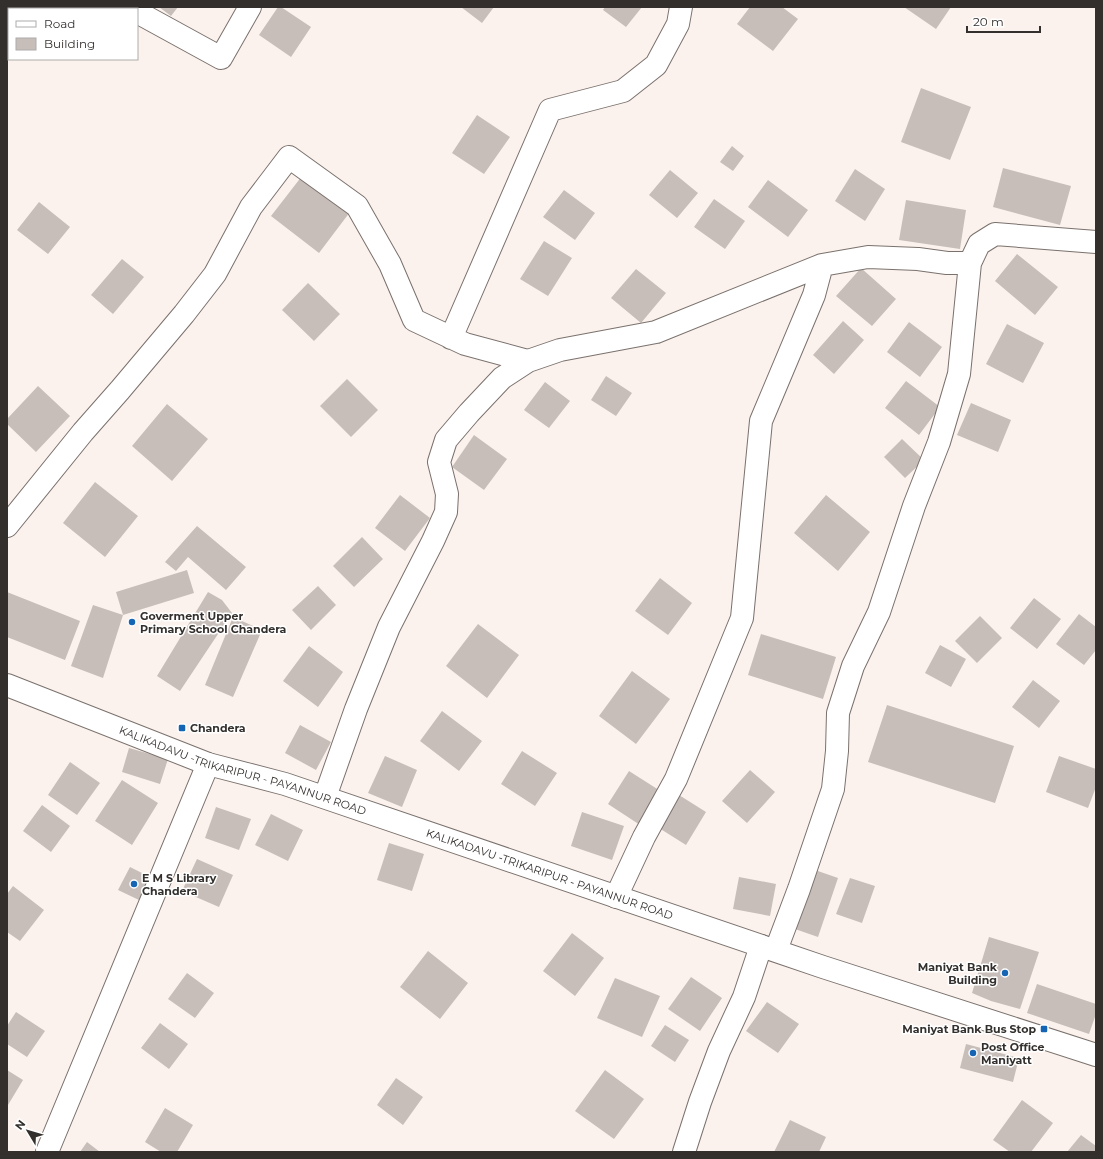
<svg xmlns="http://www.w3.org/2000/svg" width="1103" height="1159" font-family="Montserrat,sans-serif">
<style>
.building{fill:#c7beb9}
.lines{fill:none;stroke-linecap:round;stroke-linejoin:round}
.minor-casing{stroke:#7a716d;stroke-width:24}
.secondary-casing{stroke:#7a716d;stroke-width:24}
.minor{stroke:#fff;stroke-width:22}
.secondary{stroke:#fff;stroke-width:22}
.poi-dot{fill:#1665b4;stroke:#fff;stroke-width:1.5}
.labels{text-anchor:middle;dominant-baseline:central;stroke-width:3;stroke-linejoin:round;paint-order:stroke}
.poi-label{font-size:11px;font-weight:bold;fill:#332f2d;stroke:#fff;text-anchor:start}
.street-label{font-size:11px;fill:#332f2d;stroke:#fff}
</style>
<rect width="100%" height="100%" fill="#fcf2ed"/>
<path class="building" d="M159,7H178L171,16Z
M278,7H281L311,27L291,57L259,35Z
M461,7H494L482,23Z
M605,7H642L626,27L603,10Z
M750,7H782L798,19L773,51L737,24Z
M904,7H951L936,29Z
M921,88L971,107L950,160L901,142Z
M477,115L510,137L484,174L452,153Z
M732,146L744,156L733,171L720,162Z
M1003,168L1071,186L1060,225L993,207Z
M855,169L885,189L865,221L835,201Z
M670,170L698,193L677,218L649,195Z
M302,176L350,212L319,253L271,216Z
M768,180L808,210L788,237L748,207Z
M564,190L595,213L575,240L543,217Z
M714,199L745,221L725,249L694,227Z
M906,200L966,210L960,249L899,240Z
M39,202L70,227L48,254L17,230Z
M544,241L572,258L548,296L520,279Z
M1017,254L1058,287L1035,315L995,281Z
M122,259L144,277L113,314L91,295Z
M861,268L896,299L872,326L836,296Z
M636,269L666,293L641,323L611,298Z
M308,283L340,314L314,341L282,310Z
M843,321L864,340L834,374L813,355Z
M909,322L942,347L920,377L887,352Z
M1007,324L1044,343L1023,383L986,364Z
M606,376L632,393L616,416L591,400Z
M347,379L378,410L351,437L320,406Z
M906,381L940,407L919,435L885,408Z
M545,382L570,401L549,428L524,410Z
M38,386L70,416L36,452L7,424V419Z
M971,403L1011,420L998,452L957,435Z
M167,404L208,439L172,481L132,446Z
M474,435L507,459L484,490L452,467Z
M902,439L924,460L905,478L884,457Z
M95,482L138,516L105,557L63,523Z
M400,495L430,518L405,551L375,528Z
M826,495L870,532L838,571L794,533Z
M197,526L246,567L226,590L188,557L176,571L165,562Z
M362,537L383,559L354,587L333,566Z
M187,570L194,593L123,615L116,592Z
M660,578L692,603L668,635L635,611Z
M318,586L336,605L311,630L292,610Z
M7,592L80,621L65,660L7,637Z
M208,592L222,600L232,613L180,691L157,676Z
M1034,598L1061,619L1037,649L1010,628Z
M93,605L123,615L103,678L71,666Z
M1079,614L1096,627V650L1084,665L1056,644Z
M980,616L1002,638L977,663L955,641Z
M233,617L262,630L233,697L205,685Z
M478,624L519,655L487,698L446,666Z
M761,634L836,657L823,699L748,675Z
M940,645L966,659L951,687L925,673Z
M309,646L343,672L318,707L283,681Z
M632,671L670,699L636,744L599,716Z
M1033,680L1060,701L1039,728L1012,707Z
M887,705L1014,746L995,803L868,762Z
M442,711L482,741L459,771L420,741Z
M300,725L331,742L316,770L285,753Z
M129,748L168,759L160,784L122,772Z
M522,751L557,773L535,806L501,784Z
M385,756L417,770L402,807L368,793Z
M1059,756L1096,769V787L1088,808L1046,792Z
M70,762L100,783L77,815L48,795Z
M750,770L775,792L747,823L722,801Z
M629,771L662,792L640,825L608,804Z
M122,780L158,803L132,845L95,821Z
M679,795L706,812L686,845L659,828Z
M42,805L70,826L51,852L23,831Z
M216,807L251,819L239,850L205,838Z
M582,812L624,826L612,860L571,846Z
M271,814L303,830L288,861L255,845Z
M389,843L424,854L412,891L377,880Z
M197,859L233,875L219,907L182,891Z
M130,867L150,877L139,900L118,890Z
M815,870L838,878L818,937L795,929Z
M739,877L776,884L770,916L733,909Z
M850,878L875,886L862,923L836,914Z
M13,886L44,910L20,941L7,932V894Z
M572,933L604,958L575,996L543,971Z
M989,937L1039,952L1020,1009L991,1001L972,993Z
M428,951L468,983L440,1019L400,987Z
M187,973L214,993L195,1018L168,999Z
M691,977L722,998L700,1031L668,1009Z
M615,978L660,996L642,1037L597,1018Z
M1037,984L1096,1004V1014L1089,1034L1027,1013Z
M767,1002L799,1024L778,1053L746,1031Z
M16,1012L45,1031L27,1057L7,1044V1026Z
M160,1023L188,1044L169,1069L141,1048Z
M665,1025L689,1040L675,1062L651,1046Z
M966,1044L1019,1058L1013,1082L960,1068Z
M7,1070L23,1080L8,1105L7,1104Z
M605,1070L644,1099L614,1139L575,1111Z
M396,1078L423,1097L403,1125L377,1105Z
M1022,1100L1053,1123L1031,1152H1010L993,1140Z
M165,1108L193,1125L177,1152H161L145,1142Z
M790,1120L826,1137L819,1152H774Z
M1081,1135L1096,1146V1152H1067Z
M87,1142L100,1152H80Z"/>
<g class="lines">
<defs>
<path id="minor" d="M137,12L221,58L250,7
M451,338L550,110L623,91L656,65L678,24L681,7
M7,526L83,432L120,390L184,314L215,274L251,207L289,157L357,206L390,264L414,320L465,344L528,361
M325,797L356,709L389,627L433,541L446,512L447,494L439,462L446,440L469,413L502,378L528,361L560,350L656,332L822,265L868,257L918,259L947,263H970L979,244L995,234L1096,242
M616,897L644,837L676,779L742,618L761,421L814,295L822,265
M776,950L799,889L833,789L837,751L838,713L853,666L879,612L914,506L939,442L959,374L970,263
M47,1152L208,764
M684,1152L700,1102L719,1051L744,997L761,946"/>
<g id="secondary">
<path id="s1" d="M7,685L208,764L285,784L823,967L1096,1055"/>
</g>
</defs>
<use href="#minor" class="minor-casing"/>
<use href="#secondary" class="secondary-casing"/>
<use href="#minor" class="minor"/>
<use href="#secondary" class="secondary"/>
</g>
<g class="poi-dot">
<circle cx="132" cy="622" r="4"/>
<rect x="178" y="724" width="8" height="8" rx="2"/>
<circle cx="134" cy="884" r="4"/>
<circle cx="1005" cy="973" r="4"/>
<rect x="1040" y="1025" width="8" height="8" rx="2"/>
<circle cx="973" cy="1053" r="4"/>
</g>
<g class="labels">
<g class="poi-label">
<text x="140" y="616">Goverment Upper<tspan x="140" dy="13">Primary School Chandera</tspan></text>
<text x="190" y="728">Chandera</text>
<text x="142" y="878">E M S Library<tspan x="142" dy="13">Chandera</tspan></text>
<text x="997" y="967" text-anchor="end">Maniyat Bank<tspan x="997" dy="13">Building</tspan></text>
<text x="1036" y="1029" text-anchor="end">Maniyat Bank Bus Stop</text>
<text x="981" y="1047">Post Office<tspan x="981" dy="13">Maniyatt</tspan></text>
</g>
<g class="street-label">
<text stroke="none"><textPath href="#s1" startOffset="251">KALIKADAVU -TRIKARIPUR - PAYANNUR ROAD</textPath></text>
<text stroke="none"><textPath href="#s1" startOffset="575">KALIKADAVU -TRIKARIPUR - PAYANNUR ROAD</textPath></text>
</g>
</g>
<rect width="1103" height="1159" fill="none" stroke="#332f2d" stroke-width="16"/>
<rect x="8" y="8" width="130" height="52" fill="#ffffff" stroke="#adacab"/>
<rect x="16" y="21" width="20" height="6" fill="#ffffff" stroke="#adacab"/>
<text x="44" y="28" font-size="12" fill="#332f2d">Road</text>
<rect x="16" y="38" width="20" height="12" fill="#c7beb9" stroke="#adacab"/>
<text x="44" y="48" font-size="12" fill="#332f2d">Building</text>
<g transform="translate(28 1131) rotate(308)" stroke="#ffffff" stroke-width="3" paint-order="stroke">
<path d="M0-3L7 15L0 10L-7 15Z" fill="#332f2d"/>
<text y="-6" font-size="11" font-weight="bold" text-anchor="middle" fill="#332f2d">N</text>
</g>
<path d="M967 26v6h73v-6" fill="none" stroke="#332f2d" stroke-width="2"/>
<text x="973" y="26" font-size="12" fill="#332f2d" stroke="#ffffff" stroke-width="3" paint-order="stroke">20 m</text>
</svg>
